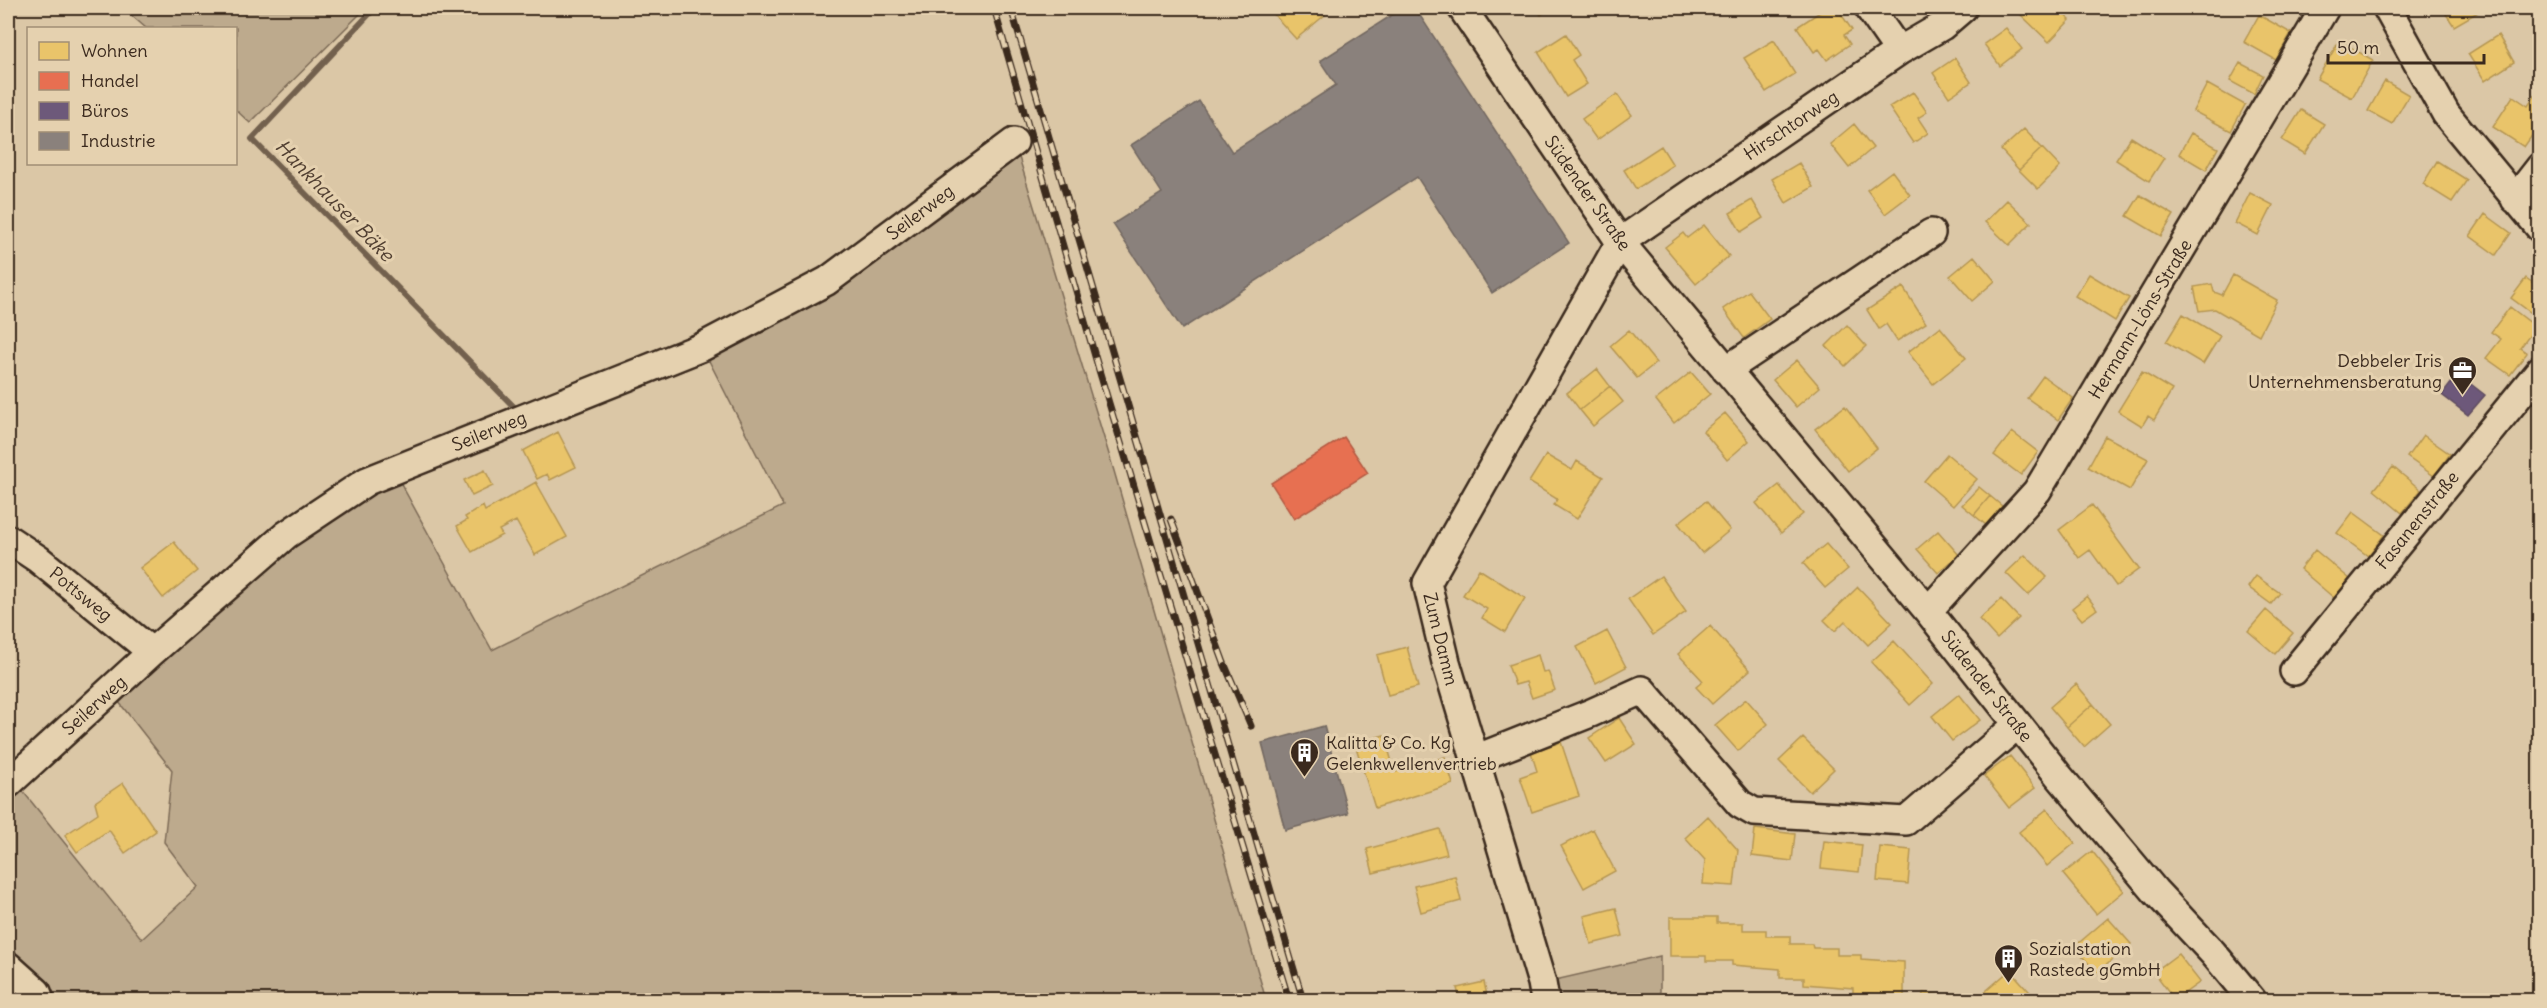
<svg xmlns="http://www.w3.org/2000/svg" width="2547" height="1008" font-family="Delius,sans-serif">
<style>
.green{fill:#bdaa8d;stroke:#7c6a56;stroke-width:1.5}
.homes{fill:#e9c46a;stroke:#b59653;stroke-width:1.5}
.shops{fill:#e76f51;stroke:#b35a42;stroke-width:1.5}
.offices{fill:#6d597a;stroke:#5e4b5e;stroke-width:1.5}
.industry{fill:#8a817c;stroke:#726760;stroke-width:1.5}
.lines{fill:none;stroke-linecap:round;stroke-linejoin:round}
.stream{stroke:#72604d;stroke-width:6}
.minor-casing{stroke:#3b2a1e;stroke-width:32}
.minor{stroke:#e5d1af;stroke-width:27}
.rail-casing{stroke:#3b2a1e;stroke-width:7}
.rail{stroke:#e5d1af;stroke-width:4.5;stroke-dasharray:14;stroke-linecap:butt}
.labels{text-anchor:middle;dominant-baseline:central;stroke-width:6;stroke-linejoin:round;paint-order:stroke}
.street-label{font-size:18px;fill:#3b2a1e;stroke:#e5d1af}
.poi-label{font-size:18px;fill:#3b2a1e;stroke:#e5d1af;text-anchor:start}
.water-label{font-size:20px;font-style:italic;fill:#524032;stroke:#e5d1af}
</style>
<rect width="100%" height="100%" fill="#dbc7a6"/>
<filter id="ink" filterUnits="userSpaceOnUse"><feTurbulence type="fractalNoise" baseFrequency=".0167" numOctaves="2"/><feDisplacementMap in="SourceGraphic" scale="12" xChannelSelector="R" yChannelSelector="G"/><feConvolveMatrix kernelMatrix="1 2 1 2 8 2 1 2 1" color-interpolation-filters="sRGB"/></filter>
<g filter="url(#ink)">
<path class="green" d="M123,8H366L250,123L236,110V28H146Z
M1015,144L1114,471L1266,1000H51L8,958V794L17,784L142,939L198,887L164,842L172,770L115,697L286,535L393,469L492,650L783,506L702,347Z
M1660,956V1000H1545L1542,983Z
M8,980L25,1000H8Z"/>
<path class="homes" d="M1268,8H1319L1325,15L1296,39Z
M1536,8H1551L1541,15Z
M1826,8H1837L1852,30L1844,35L1850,44L1827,60L1819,49L1814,52L1797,27Z
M2028,8H2057L2070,20L2049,42L2021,15Z
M2442,8H2485L2454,26Z
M2259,15L2291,33L2276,60L2244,42Z
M2006,28L2022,49L2000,66L1984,44Z
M1566,34L1579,55L1572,60L1587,84L1566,97L1538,52Z
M2498,35L2514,62L2485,81L2468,54Z
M1774,40L1795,74L1766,92L1744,58Z
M2339,41L2373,60L2352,98L2317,79Z
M1955,58L1971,82L1949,97L1933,73Z
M2240,63L2263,75L2254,94L2230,81Z
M2385,81L2409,95L2392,124L2368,111Z
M2207,84L2245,105L2231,131L2193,111Z
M2540,88V124L2524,147L2493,127L2513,96L2528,106Z
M1913,92L1927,112L1918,118L1928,133L1913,143L1889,107Z
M1617,94L1632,115L1597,140L1582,119Z
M2301,110L2324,124L2305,154L2282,140Z
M1854,124L1873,148L1849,168L1830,144Z
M2024,129L2042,148L2019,170L2001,150Z
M2191,133L2218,148L2206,170L2179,154Z
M2131,137L2164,158L2149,181L2116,160Z
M1661,146L1673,165L1636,189L1624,170Z
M2042,148L2060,167L2038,189L2019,170Z
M2437,161L2467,180L2452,202L2423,184Z
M1799,163L1813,187L1786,203L1772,179Z
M1892,171L1910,195L1885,214L1867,190Z
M2250,193L2273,205L2258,235L2235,223Z
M2140,195L2174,215L2161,236L2127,216Z
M1752,200L1763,218L1741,232L1730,213Z
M2007,200L2031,223L2009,245L1985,222Z
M2485,214L2511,233L2496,255L2470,236Z
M1704,225L1729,256L1696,284L1665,247L1683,233L1687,238Z
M1974,256L1995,281L1972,301L1950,276Z
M2089,274L2129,298L2115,321L2075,296Z
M2233,275L2277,300L2259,335L2215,309L2199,311L2194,287L2212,284L2214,292L2222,295Z
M2526,278L2540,288V315L2537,317L2511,298Z
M1903,287L1926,323L1897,341L1886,324L1879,329L1867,310Z
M1749,291L1770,319L1744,338L1723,309Z
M2510,307L2536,327L2520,348L2527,353L2510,375L2486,358L2501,339L2491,332Z
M2183,314L2220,336L2203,364L2166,342Z
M1847,325L1866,346L1845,366L1826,346Z
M1940,327L1966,358L1933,384L1908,352Z
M1629,330L1656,363L1637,378L1610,346Z
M1797,360L1820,387L1796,407L1773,380Z
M1597,369L1610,386L1580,410L1567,393Z
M1691,372L1710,394L1674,423L1656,400Z
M2142,372L2172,390L2154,420L2148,416L2142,426L2118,411Z
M2043,376L2073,398L2058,420L2027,398Z
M1610,386L1623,402L1593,426L1580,410Z
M1845,406L1877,448L1848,471L1815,429Z
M1725,413L1749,441L1727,460L1703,431Z
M558,432L576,467L550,480L547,474L537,479L523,451Z
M2012,432L2038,452L2021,475L1994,455Z
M2423,435L2450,454L2434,476L2407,457Z
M2105,436L2148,459L2130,490L2088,467Z
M1947,454L1977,479L1953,506L1924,481Z
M1546,455L1572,470L1577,461L1603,477L1577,519L1554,505L1557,499L1529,482Z
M2393,467L2421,490L2402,513L2374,490Z
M485,470L493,486L472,496L464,480Z
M536,482L567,537L535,555L516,521L499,530L502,535L472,552L457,526L467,520L465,517L483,506L485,511Z
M1779,485L1803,514L1781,533L1756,503Z
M1979,487L1990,496L1974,515L1962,505Z
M1990,496L2002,506L1986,525L1974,515Z
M1706,501L1730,530L1702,553L1678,523Z
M2092,505L2139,569L2116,586L2090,550L2079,558L2059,530Z
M2353,512L2384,535L2368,556L2337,533Z
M1938,531L1959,555L1938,573L1917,549Z
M174,542L197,571L163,598L140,568Z
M1826,544L1848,569L1825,588L1803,563Z
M2315,550L2350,579L2334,598L2300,569Z
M2025,555L2047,577L2028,595L2006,573Z
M1479,569L1525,598L1505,632L1482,618L1487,609L1463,595Z
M1661,576L1686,612L1653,635L1628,599Z
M2256,576L2280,593L2271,604L2248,587Z
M1858,587L1892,623L1868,645L1845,621L1835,631L1824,620Z
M2087,596L2097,609L2082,620L2072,608Z
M2001,599L2019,618L1997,639L1979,619Z
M2266,610L2293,633L2275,654L2248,631Z
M1710,626L1750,670L1712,704L1696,687L1703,681L1678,654Z
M1607,631L1626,667L1596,683L1577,647Z
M1894,641L1933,684L1910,705L1871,662Z
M1407,647L1418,687L1388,695L1377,655Z
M1538,655L1543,672L1548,671L1555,690L1532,698L1526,682L1515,685L1508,665Z
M2076,684L2093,704L2067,727L2050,707Z
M1959,694L1980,720L1952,741L1932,716Z
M1746,699L1768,724L1738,751L1715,725Z
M2093,704L2110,724L2084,747L2067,727Z
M1619,718L1636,744L1606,763L1589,738Z
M1384,735L1395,772L1445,757L1453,784L1375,808L1355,744Z
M1803,738L1834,769L1810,792L1779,761Z
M1561,742L1579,796L1532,812L1520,777L1537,771L1531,752Z
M2010,756L2035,788L2009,808L1984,776Z
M123,783L156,831L125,853L109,830L77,852L65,835L98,813L95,802Z
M2047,809L2075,843L2047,866L2019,832Z
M1708,816L1738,850L1734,886L1703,884L1705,860L1685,838Z
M1440,829L1447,854L1373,873L1367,849Z
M1593,829L1615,871L1584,888L1561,846Z
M1755,829L1795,834L1792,861L1752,856Z
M1824,841L1862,845L1859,872L1821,868Z
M1880,847L1911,850L1908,884L1877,881Z
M2092,851L2124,891L2096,914L2063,874Z
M1455,876L1461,901L1421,912L1414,886Z
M1616,908L1623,936L1591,944L1584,916Z
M1670,917H1717V923H1743V930H1766V936H1790V944H1812L1813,948H1837V955H1861V959L1904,962V998H1874V994L1853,993V988L1804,984V978H1780V969L1732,965V961H1706V956H1670Z
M2108,918L2131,944L2097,973L2074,947Z
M2178,954L2200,982L2175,1000L2154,972Z
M2010,970L2037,1000H1982L1979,997Z
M1484,982L1488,1000H1460L1457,988Z
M1923,993L1963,997L1962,1000H1922Z"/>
<path class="shops" d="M1344,437L1368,473L1294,519L1271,483Z"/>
<path class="offices" d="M2458,374L2485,395L2468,415L2442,395Z"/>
<path class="industry" d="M1403,8H1415L1569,243L1492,293L1417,177L1182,329L1113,224L1162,193L1131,145L1199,101L1232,152L1336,85L1320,61Z
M1324,726L1348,813L1285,830L1262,743Z"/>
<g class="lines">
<path class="stream" d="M375,8L252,139L520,413"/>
<defs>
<path id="minor" d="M1462,8L1620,242L1928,611L2058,775L2155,891L2213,953L2252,1000
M1869,8L1899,51
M2387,8L2446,114L2540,228
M2515,199L2540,167
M1726,370L1931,233
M8,539L38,559L152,652
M1928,611L2037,491L2325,8
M2294,671L2540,370
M1475,759L1591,713L1642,690L1740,804L1754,812L1906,821L2017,725
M8,784L152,652L286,535L367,481L702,347L827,281L1014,142
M8,966L37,992L40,1000
M1545,1000L1542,983L1446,662L1427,583L1620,242L1899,51L1942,26L1963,8"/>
</defs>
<use href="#minor" class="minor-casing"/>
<use href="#minor" class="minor"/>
<defs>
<path id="rail" d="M994,8L1099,370L1289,1000
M1011,8L1303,1000
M1171,519L1224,663L1251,726"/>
</defs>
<use href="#rail" class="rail-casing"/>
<use href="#rail" class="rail"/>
</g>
</g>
<defs>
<symbol id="office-pin" viewBox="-11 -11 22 30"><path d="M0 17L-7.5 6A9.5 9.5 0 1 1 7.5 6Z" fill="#3b2a1e" stroke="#e5d1af"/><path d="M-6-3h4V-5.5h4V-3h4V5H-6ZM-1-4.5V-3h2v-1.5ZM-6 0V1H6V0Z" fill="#fff"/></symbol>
<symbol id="building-pin" viewBox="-11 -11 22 30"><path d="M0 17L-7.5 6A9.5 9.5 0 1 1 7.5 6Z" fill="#3b2a1e" stroke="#e5d1af"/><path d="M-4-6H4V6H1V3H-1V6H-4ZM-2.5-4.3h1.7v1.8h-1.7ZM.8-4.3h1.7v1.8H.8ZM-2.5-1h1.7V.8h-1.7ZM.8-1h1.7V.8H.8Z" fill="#fff"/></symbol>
</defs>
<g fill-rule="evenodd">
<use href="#office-pin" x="2446" y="354" width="33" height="45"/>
<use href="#building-pin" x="1288" y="736" width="33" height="45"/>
<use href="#building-pin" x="1992" y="942" width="33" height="45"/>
</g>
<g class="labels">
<g class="street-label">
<text transform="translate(1791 125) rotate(-34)">Hirschtorweg</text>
<text transform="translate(1588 193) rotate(55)">Südender Straße</text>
<text transform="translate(920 212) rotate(-37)">Seilerweg</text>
<text transform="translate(2140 319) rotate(-59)">Hermann-Löns-Straße</text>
<text transform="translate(489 431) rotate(-22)">Seilerweg</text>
<text transform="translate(2417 520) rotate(-51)">Fasanenstraße</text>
<text transform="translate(81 594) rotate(39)">Pottsweg</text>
<text transform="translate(1441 639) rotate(76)">Zum Damm</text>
<text transform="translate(1987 686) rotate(52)">Südender Straße</text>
<text transform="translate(94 705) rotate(-42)">Seilerweg</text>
</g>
<g class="poi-label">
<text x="2442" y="360" text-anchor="end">Debbeler Iris<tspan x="2442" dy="21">Unternehmensberatung</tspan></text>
<text x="1326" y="742">Kalitta &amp; Co. Kg<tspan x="1326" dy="21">Gelenkwellenvertrieb</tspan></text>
<text x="2029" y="948">Sozialstation<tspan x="2029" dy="21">Rastede gGmbH</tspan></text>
</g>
<g class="water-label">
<text transform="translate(335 200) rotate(46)">Hankhauser Bäke</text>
</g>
</g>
<rect width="2547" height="1008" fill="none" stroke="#e5d1af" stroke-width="30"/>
<rect x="15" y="15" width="2517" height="978" fill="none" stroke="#3b2a1e" stroke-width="2" filter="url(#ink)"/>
<rect x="27" y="27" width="210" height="138" fill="#e5d1af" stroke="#a18e75" stroke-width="1.5"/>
<rect x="39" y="42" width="30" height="18" fill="#e9c46a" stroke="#a18e75" stroke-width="1.5"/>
<text x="81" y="57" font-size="18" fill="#3b2a1e">Wohnen</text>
<rect x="39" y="72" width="30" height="18" fill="#e76f51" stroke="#a18e75" stroke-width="1.5"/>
<text x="81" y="87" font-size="18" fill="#3b2a1e">Handel</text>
<rect x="39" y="102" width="30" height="18" fill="#6d597a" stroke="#a18e75" stroke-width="1.5"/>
<text x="81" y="117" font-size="18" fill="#3b2a1e">Büros</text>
<rect x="39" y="132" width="30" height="18" fill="#8a817c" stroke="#a18e75" stroke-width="1.5"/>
<text x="81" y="147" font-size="18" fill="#3b2a1e">Industrie</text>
<path d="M2328 54v9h156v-9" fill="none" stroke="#3b2a1e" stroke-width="3"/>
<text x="2337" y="54" font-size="18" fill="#3b2a1e" stroke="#e5d1af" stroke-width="4.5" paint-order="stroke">50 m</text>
</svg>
